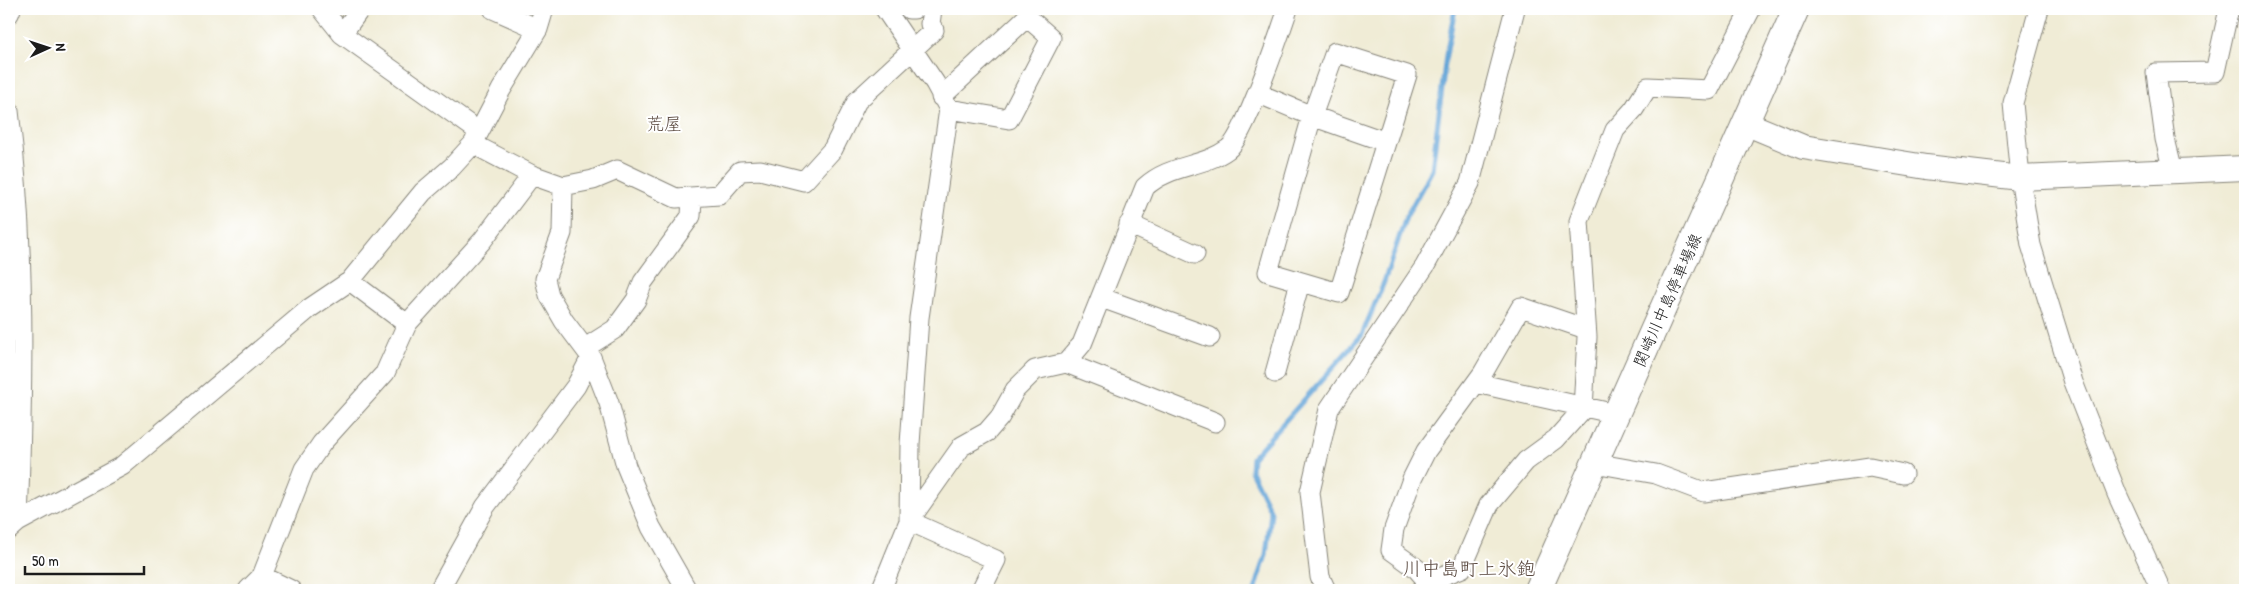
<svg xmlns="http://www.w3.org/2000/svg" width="2254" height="599" font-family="'Patrick Hand','Klee One',sans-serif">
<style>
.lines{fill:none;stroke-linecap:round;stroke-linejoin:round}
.stream{stroke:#64a4d7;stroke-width:5}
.minor-casing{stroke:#868479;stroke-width:21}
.tertiary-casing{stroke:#868479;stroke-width:26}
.secondary-casing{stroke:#868479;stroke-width:28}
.minor{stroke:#fff;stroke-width:19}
.tertiary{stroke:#fff;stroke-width:24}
.secondary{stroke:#fff;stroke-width:26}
.labels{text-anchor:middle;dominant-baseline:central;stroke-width:4;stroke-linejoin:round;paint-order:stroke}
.street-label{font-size:16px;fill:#1c1c1c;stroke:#fff}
.neighbourhood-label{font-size:18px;fill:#5b4a41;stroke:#fff}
.quarter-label{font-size:19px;fill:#5b4a41;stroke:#fff}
</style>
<rect width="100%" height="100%" fill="#fff"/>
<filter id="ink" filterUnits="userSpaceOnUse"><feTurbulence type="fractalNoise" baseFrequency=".02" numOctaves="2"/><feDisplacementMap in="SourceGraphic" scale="10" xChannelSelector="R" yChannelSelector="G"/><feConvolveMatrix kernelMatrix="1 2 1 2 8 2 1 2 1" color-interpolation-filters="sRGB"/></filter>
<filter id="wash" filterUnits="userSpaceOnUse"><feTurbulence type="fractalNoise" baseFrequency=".0096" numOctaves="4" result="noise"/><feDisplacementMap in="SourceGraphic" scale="20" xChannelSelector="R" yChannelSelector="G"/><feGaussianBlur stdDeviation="1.12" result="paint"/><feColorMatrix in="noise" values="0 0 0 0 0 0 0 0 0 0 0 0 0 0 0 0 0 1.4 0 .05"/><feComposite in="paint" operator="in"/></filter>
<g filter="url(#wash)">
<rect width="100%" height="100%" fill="#f0ecd6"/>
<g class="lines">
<path class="stream" d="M1255,590L1266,555L1271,512L1251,471L1252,458L1362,335L1384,282L1406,217L1432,170L1446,55L1455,9"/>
</g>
</g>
<g filter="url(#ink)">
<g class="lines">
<defs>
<path id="minor" d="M322,9L342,34L478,131
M493,9L538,29
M909,9H914
M2039,9L2013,103L2020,178L2031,245L2073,382L2117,494L2161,590
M9,14L11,9
M342,34L360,9
M1335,52L1407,75L1339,293L1268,272L1312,116Z
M1257,93L1312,116L1386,142
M941,97L1027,17L1051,38L1009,119L949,109
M9,111C26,247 23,385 18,522
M473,144L532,175L563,186L562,233L545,279L549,295L564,321L591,357L609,403L626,466L651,527L687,590
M2173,171L2165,139L2156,73L2215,72L2229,9
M563,186L593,180L617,170L676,198L719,195L740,171L760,170L804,181L833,149L857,101L934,30L930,24L932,9
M1129,224L1195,254
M1102,298L1210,337
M407,324L482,241L532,175
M585,348L615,329L636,300L643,282L691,216L692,198
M1066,363L1215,422
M1275,373L1300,282
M1476,383L1616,414
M1594,463L1656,474L1704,492L1870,467L1903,474
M9,530L18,522L122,466L310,308L350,281L423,192L452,167L473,144L501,90L538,29L544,9
M1429,583L1416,568L1391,550L1394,529L1412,479L1426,451L1483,373L1521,307L1586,329
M248,590L262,576
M291,590L262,576L304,469L322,443L385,373L407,324L350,281
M439,590L485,507L576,386L591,357
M881,590L909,521L910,444L919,318L949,109L935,83L885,9
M981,590L996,560L909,521L962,446L987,432L1000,417L1015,390L1035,370L1066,363L1082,344L1145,187C1170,164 1202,168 1228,149C1244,138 1280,33 1288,9
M1326,590L1320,577L1310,492L1329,409L1425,266L1470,183L1515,9
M1421,590L1432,580L1462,568L1489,505L1526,461L1556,439L1583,409L1587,337L1579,221L1615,130L1634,109L1648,87L1709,90L1751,9"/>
<path id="tertiary" d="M1745,123L1803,147L1926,167L2020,178L2245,168"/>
<path id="secondary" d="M1538,590L1796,9"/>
</defs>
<use href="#minor" class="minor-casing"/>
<use href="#tertiary" class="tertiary-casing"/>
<use href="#secondary" class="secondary-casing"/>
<use href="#minor" class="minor"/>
<use href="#tertiary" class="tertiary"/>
<use href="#secondary" class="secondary"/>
</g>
</g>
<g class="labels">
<g class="street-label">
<text transform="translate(1667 300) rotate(-66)">関崎川中島停車場線</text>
</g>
<g class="neighbourhood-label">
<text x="664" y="123">荒屋</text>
</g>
<g class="quarter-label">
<text x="1469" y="568">川中島町上氷鉋</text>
</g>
</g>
<rect width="2254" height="599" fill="none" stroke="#fff" stroke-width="30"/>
<g transform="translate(48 48) rotate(87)" stroke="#ffffff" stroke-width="4" paint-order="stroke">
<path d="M0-4L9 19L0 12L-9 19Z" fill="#1c1c1c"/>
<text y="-8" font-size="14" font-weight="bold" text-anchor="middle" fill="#1c1c1c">N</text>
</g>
<path d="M25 566v8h119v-8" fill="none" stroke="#1c1c1c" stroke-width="2.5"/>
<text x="32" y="566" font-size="15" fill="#1c1c1c" stroke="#ffffff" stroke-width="4" paint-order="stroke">50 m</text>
</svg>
